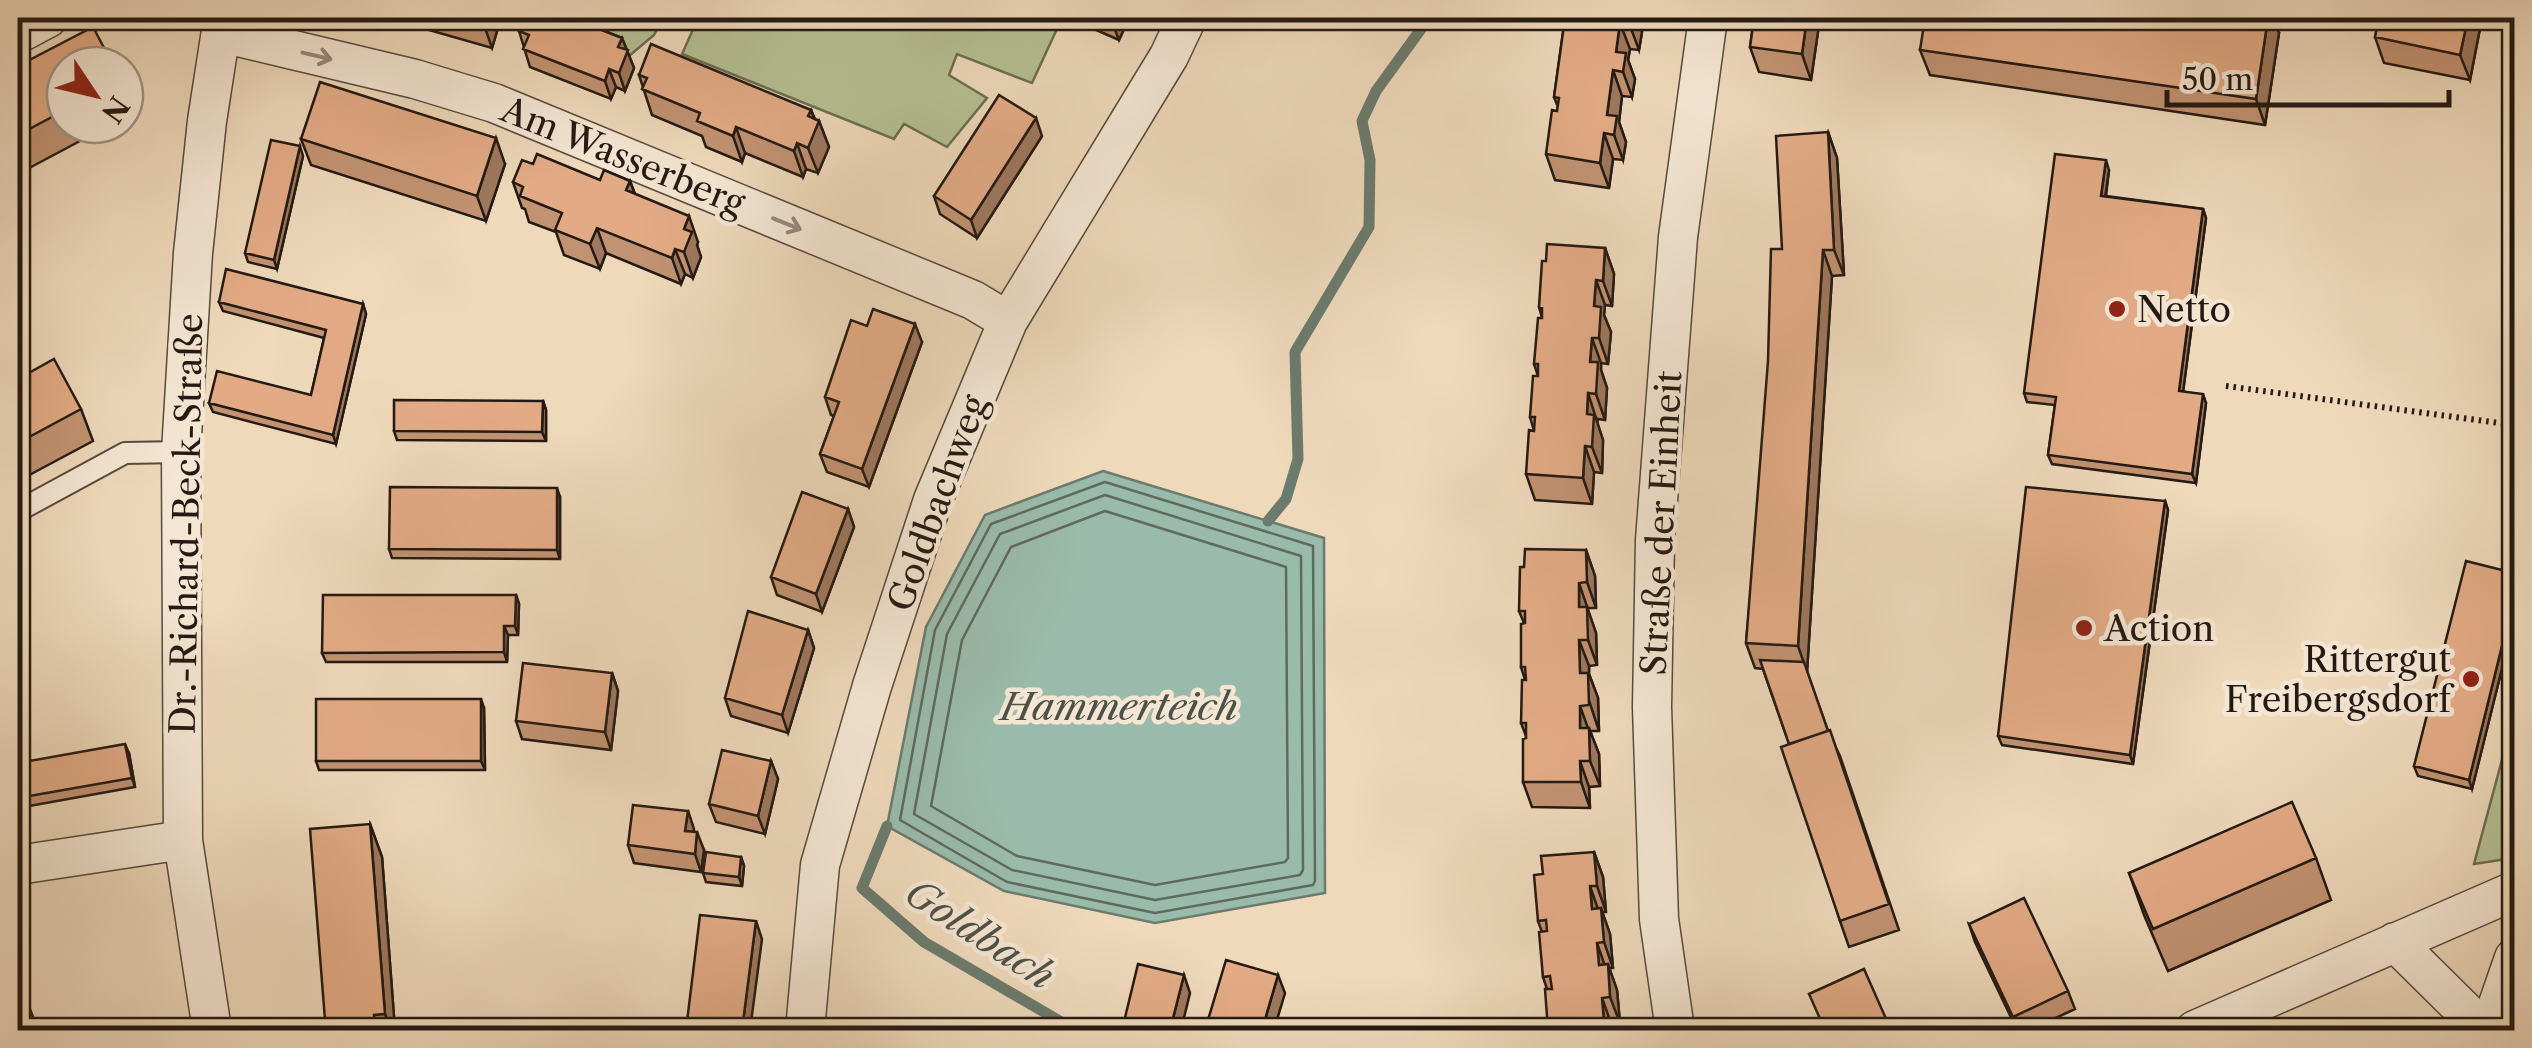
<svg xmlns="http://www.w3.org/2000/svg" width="2532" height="1048" font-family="'Libre Caslon Text',serif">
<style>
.green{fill:#b5c093;stroke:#6c6d53;stroke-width:2.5}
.water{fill:#9abbab;stroke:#6b7b6e;stroke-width:2.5}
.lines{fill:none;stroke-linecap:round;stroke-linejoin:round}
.shore{stroke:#5f6a5f;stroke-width:2.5}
.stream{stroke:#6b7b6e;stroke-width:11}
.lane-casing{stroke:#564a3d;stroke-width:24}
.street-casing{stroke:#564a3d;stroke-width:41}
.path{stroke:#241a13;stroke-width:6;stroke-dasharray:2.5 5;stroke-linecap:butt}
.lane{stroke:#f4e6d3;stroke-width:20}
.street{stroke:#f4e6d3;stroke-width:38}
.wall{fill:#c29373;stroke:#241a13;stroke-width:2.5}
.shaded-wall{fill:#9e785e;stroke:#241a13;stroke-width:2.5}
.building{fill:#e2ab86;stroke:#241a13;stroke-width:2.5}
.oneway{stroke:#968a7d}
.poi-dot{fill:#8f2418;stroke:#f4e6d3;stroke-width:4}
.labels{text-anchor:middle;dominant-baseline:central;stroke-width:9;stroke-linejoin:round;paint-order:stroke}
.street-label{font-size:35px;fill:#241a13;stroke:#f4e6d3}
.poi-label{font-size:35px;fill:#241a13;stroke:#f4e6d3;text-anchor:start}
.water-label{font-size:38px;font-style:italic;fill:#4d5248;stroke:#f4e6d3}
</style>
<rect width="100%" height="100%" fill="#eed9bb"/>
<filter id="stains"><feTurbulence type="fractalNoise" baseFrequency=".002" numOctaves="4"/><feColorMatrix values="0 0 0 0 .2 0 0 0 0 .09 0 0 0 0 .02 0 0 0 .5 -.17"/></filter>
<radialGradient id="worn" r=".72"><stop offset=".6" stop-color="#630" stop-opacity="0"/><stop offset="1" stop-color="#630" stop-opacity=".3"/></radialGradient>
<path class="green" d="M575,18H663L654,35L629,56L570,32Z
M675,18H1062L1032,83L957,54L949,75L987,98L947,147L904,124L894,139L682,54L695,25Z
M2514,715V858L2474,864Z"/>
<path class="water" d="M1103,471L1324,538L1325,893L1155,923L1004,891L887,826L926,627L985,515Z"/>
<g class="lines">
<path class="shore" d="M1105,482L1313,546L1315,881L1313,885L1155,913L1007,882L900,820L935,630L991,524Z
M1105,495L1301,556L1303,870L1300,875L1155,900L1012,870L914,814L947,634L1000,534Z
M1105,511L1286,567L1288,858L1285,862L1155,885L1017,856L931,806L962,640L1011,547Z"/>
<path class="stream" d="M1268,521L1286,499L1298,459L1295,352L1369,227L1370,160L1362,121L1376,91L1429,18
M887,826L862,888L924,942L1075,1030"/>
<defs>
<path id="lane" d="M18,511L125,453L181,452"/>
<path id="street" d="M222,33L415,79L494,103L973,300L1008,321
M18,34L48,18
M18,865L183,840
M2395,942L2484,1030
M212,1030L183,840L181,452L193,253L207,121L223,18
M805,1030L820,865L872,686L933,500L1008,321L1169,56L1187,18
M1675,1030L1659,919L1652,707L1655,540L1678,237L1708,18
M2195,1030L2514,891
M2489,1030L2514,958"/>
</defs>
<use href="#lane" class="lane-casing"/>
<use href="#street" class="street-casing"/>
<path class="path" d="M2226,386L2514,425"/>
<use href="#lane" class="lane"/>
<use href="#street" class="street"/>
</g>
<path class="wall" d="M387,18H501L492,48Z
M1069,18H1129L1119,40Z
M1565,18H1636L1642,32L1639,50L1630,49L1628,60L1635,79L1632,97L1622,96L1619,122L1626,142L1623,160L1613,159L1609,188L1555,180L1546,154L1557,111L1558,107L1554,97Z
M1754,18H1820L1811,80L1759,72L1750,47Z
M2379,18H2482L2470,80L2384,63L2375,37Z
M575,19L622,38L634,68L625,91L616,87L611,99L530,67L519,31Z
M2279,33L2265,125L1930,75L1920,50Z
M65,65V125H110L18,174V66Z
M639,75L811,110L815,119L819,121L829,147L818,173L806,169L803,177L745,153L742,162L706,147L702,136L652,115Z
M125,91L133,113L125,117Z
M1828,132L1837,158L1844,275L1832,276L1807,672L1828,731L1840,756L1899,930L1849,947L1840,921L1789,744L1763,669L1755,668L1746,643L1782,249Z
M1042,136L977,238L940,214L934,196Z
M301,139L505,164L486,221L311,165Z
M303,156L277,269L248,262L245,253Z
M533,164L600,180L630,181L635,194L698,242L697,245L701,257L693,278L685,274L681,284L606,253L600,269L564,255L556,232L529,222L525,209L522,208L513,182Z
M2109,170L2106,196L2203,209L2206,218L2183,391L2206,403L2196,483L2052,464L2048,455L2055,405L2027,402L2024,393Z
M1605,248L1614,274L1612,306L1605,305L1604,315L1611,332L1608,364L1601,363V370L1607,388L1605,420L1598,419L1597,424L1603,440L1602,473L1594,472L1592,504L1535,500L1526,474L1534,431L1530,417L1538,376L1534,364L1542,318L1539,307L1546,261Z
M219,302L363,304L366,314L336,444L213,412L209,403L311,395L324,338L223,311Z
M867,326L922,342L869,487L827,472L820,454L834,416L831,415L825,397Z
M18,379L81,409L93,441L18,481Z
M543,401L546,410V441L397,440L394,431Z
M560,497V559L392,558L389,549Z
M2165,501L2168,510L2133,764L2002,745L1998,736Z
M848,509L854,527L822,612L777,595L771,577Z
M1586,550L1595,576L1596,608H1588V611L1596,633L1597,665L1589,666V674L1598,698L1599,731H1590L1599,754L1600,786L1589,787L1590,808L1532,807L1523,782L1526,736L1521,723L1525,680L1521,667L1524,623L1519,611Z
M2514,573V620L2472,789L2418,776L2414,766Z
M516,595L519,604L518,635H508L507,662H326L322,653Z
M808,630L814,648L788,733L731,716L725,698Z
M612,673L618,691L611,750L522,739L516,721Z
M484,708L485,770H319L316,761Z
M129,753L135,787L18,808V763Z
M771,761L778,779L765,834L716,822L709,804Z
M688,811L694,832L704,850L701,872L634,863L628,845Z
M370,824L382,857L395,1030H317L325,1020Z
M1594,852L1603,877L1606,912H1602L1610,934L1613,968H1609L1617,990L1620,1023L1612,1024L1614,1030H1548L1547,989L1543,977L1542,932L1538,921L1543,874Z
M741,857L744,866L742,886L706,882L703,873Z
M2316,858L2331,900L2168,971L2144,915L2129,873Z
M1969,924L2068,991L2075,1009L2030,1030H2017L1975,942Z"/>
<path class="shaded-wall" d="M484,18H501L492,48L483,22Z
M1114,18H1129L1119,40L1112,22Z
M1627,18H1636L1642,32L1639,50Z
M1807,18H1820L1811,80L1802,54Z
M2268,18H2273L2279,33L2265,125L2256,99Z
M2468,18H2482L2470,80L2460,55Z
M1620,23L1630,49L1628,60L1635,79L1632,97L1616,52Z
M622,38L634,68L625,91L619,73L618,47Z
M609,69L616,87L611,99L605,81Z
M1613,70L1622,96L1619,122L1626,142L1623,160L1607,115Z
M811,110L817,126L819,121L829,147L818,173L808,148V116Z
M1036,118L1042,136L977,238L971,220Z
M736,127L745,153L742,162L733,136Z
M1828,132L1837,158L1844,275L1834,250Z
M1604,133L1613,159L1609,188L1600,163Z
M496,138L505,164L486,221L477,196Z
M797,143L806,169L803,177L794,151Z
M300,146L303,156L277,269L274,260Z
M2106,160L2109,170L2104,205L2101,196Z
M630,181L639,206L626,190Z
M2203,209L2206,218L2182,400L2179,391Z
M689,216L698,242L697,245L701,257L693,278L684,252V229Z
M597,228L606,253L600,269L590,244Z
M1605,248L1614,274L1612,306L1603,281Z
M675,249L685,274L681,284L672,258Z
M1823,250L1832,276L1807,672L1798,646Z
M1596,280L1605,305L1604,315L1611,332L1608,364L1599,338L1594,306Z
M363,304L366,314L336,444L333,435Z
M915,324L922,342L869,487L862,469Z
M1592,338L1601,363V370L1607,388L1605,420L1596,394L1590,362Z
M1588,393L1603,440L1602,473L1592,447L1587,414Z
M2203,394L2206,403L2196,483L2192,474Z
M543,401L546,410V441L542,432Z
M1585,446L1594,472L1592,504L1583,478Z
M557,488L560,497V559L557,550Z
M2165,501L2168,510L2133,764L2130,755Z
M848,509L854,527L822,612L816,594Z
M1586,550L1595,576L1596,608L1587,582Z
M1579,583L1596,633L1597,665L1588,640L1579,607Z
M516,595L519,604L518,635L515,626Z
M2514,597V620L2472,789L2469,780Z
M504,626L508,635L507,662L504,652Z
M808,630L814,648L788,733L782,715Z
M1579,640L1589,666V674L1598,698L1599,731L1580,673Z
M612,673L618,691L611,750L605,732Z
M481,699L484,708L485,770L481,761Z
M1580,706L1589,731L1580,728Z
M1589,728L1599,754L1600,786L1590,761Z
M125,744L129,753L135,787L132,778Z
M771,761L778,779L765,834L758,816Z
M1580,761L1589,787L1590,808L1581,782Z
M688,811L694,829L692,849L685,831Z
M370,824L382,857L395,1030H391L385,1014Z
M697,832L704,850L701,872L695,854Z
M1594,852L1603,877L1606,912L1597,886Z
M741,857L744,866L742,886L739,877Z
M1590,886L1599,912L1592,909Z
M1601,908L1610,934L1613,968L1604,942Z
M756,921L762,939L750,1030H742Z
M1597,943L1606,969L1599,965Z
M1608,964L1617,990L1620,1023L1610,997Z
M1184,975L1190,993L1181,1030H1170Z
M1278,975L1285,993L1274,1030L1264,1023Z
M1602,998L1611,1023V1021L1614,1030H1607L1604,1022Z"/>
<path class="building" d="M467,18H484L483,22Z
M525,18H571L622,38L618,47L628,50L619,73L609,69L605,81L523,49L529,35L519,31Z
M1101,18H1114L1112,22Z
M1565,18H1631L1630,25L1620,23L1616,52L1626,53L1623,72L1613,70L1607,115L1617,116L1614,135L1604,133L1600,163L1546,154L1552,110L1557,111L1559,98L1554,97Z
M1754,18H1807L1802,54L1750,47Z
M1925,18H2268L2256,99L1920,50Z
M2379,18H2468L2460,55L2375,37Z
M93,27L113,65H65V110L18,135V66Z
M651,44L811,110L808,116L819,121L808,148L797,143L794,151L736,127L733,136L697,121L700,113L642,89L647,78L639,75Z
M320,82L496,138L477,196L301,139Z
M999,95L1036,118L971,220L934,196Z
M1828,132L1834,250H1823L1798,646L1746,643L1768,361L1771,249H1782L1776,136Z
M271,140L300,146L274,260L245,253Z
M537,154L600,180L604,170L630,181L626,190L689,216L684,229L692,232L684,252L675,249L672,258L597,228L590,244L555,230L562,213L520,196L523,187L513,182L522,160L533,164Z
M2055,154L2106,160L2101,196L2203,209L2179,391L2203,394L2192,474L2048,455L2056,397L2024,393Z
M1547,244L1605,248L1603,281L1596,280L1594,306L1601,307L1599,338H1592L1590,362H1598L1596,394L1588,393L1587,414L1594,415L1592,447L1585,446L1583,478L1526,474L1529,430L1534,431L1535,417H1530L1533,376H1538V364H1534L1538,318H1542V308L1539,307L1542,261H1546Z
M226,269L363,304L333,435L209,403L217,371L311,395L326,330L219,302Z
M873,309L915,324L862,469L820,454L839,402L825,397L851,320L867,326Z
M54,359L81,409L18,443V379Z
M394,400L543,401L542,432L394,431Z
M390,487L557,488V550L389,549Z
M2026,487L2165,501L2130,755L1998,736Z
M802,492L848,509L816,594L771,577Z
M1525,549L1586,550L1587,582L1579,583V607H1587L1588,640H1579L1580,673H1588L1589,705L1580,706V728H1589L1590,761H1580L1581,782H1523V739L1526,738V723H1521L1522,680H1526L1525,667H1521V624L1525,623V611H1519L1520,567H1524Z
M2466,561L2514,573V597L2469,780L2414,766Z
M323,595H516L515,626H504V652L322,653Z
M748,611L808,630L782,715L725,698Z
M1760,660L1804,662L1828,731L1789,744Z
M523,663L612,673L605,732L516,721Z
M316,699H481V761H316Z
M1830,730L1889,904L1840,921L1781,747Z
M125,744L132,778L18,798V763Z
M722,750L771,761L758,816L709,804Z
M2292,802L2316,858L2153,929L2129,873Z
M633,805L688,811L685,831L697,832L695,854L628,845Z
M370,824L385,1014L374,1015L375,1030H317V1020H325L310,829Z
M706,852L741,857L739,877L703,873Z
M1594,852L1597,886H1590L1592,909L1601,908L1604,942L1597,943L1599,965L1608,964L1610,997L1602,998L1604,1022L1611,1021L1612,1030H1548L1545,989H1552L1550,976L1543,977L1539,932L1547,931L1546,920L1538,921L1534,875L1543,874L1541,856Z
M2024,898L2068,991L2013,1017L1969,924Z
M700,915L756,921L742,1030H686Z
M1226,960L1278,975L1264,1023L1279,1028L1278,1030H1205Z
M1138,964L1184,975L1170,1030H1122Z
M1864,969L1891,1030H1825L1809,994Z
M18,978L38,1030H18Z"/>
<defs><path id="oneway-shaft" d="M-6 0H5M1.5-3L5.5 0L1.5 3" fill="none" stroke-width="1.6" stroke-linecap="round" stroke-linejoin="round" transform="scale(2.5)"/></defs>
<g class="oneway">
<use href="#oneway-shaft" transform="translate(317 56) rotate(13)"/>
<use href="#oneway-shaft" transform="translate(787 224) rotate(22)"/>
</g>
<g class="poi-dot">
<circle cx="2117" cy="309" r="10"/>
<circle cx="2084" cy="628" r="10"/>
<circle cx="2471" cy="679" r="10"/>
</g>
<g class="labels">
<g class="street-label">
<text transform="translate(623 156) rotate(22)">Am Wasserberg</text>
<text transform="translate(937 503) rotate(-70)">Goldbachweg</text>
<text transform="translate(1661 523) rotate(-87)">Straße der Einheit</text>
<text transform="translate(186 524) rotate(-89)">Dr.-Richard-Beck-Straße</text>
</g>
<g class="poi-label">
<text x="2137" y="309">Netto</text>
<text x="2104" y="628">Action</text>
<text x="2451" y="659" text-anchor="end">Rittergut<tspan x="2451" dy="40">Freibergsdorf</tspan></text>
</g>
<g class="water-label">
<text x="1119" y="706">Hammerteich</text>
<text transform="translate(980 934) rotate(33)">Goldbach</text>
</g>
</g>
<rect width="2532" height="1048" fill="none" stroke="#eed9bb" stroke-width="60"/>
<rect x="20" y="20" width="2492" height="1008" fill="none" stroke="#241a13" stroke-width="5"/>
<rect x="30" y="30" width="2472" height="988" fill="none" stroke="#241a13" stroke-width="2.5"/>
<g transform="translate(95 95) rotate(125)"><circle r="48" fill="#f4e6d3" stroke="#a19486" stroke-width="2.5"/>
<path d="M0-8L18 38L0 25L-18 38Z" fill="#8f2418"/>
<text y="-15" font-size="28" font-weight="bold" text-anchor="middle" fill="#241a13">N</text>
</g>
<path d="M2167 90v15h282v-15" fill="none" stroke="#241a13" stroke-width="5"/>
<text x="2182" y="90" font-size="30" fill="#241a13" stroke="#f4e6d3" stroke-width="8" paint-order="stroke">50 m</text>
<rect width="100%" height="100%" filter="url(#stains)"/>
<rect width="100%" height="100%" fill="url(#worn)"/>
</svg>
